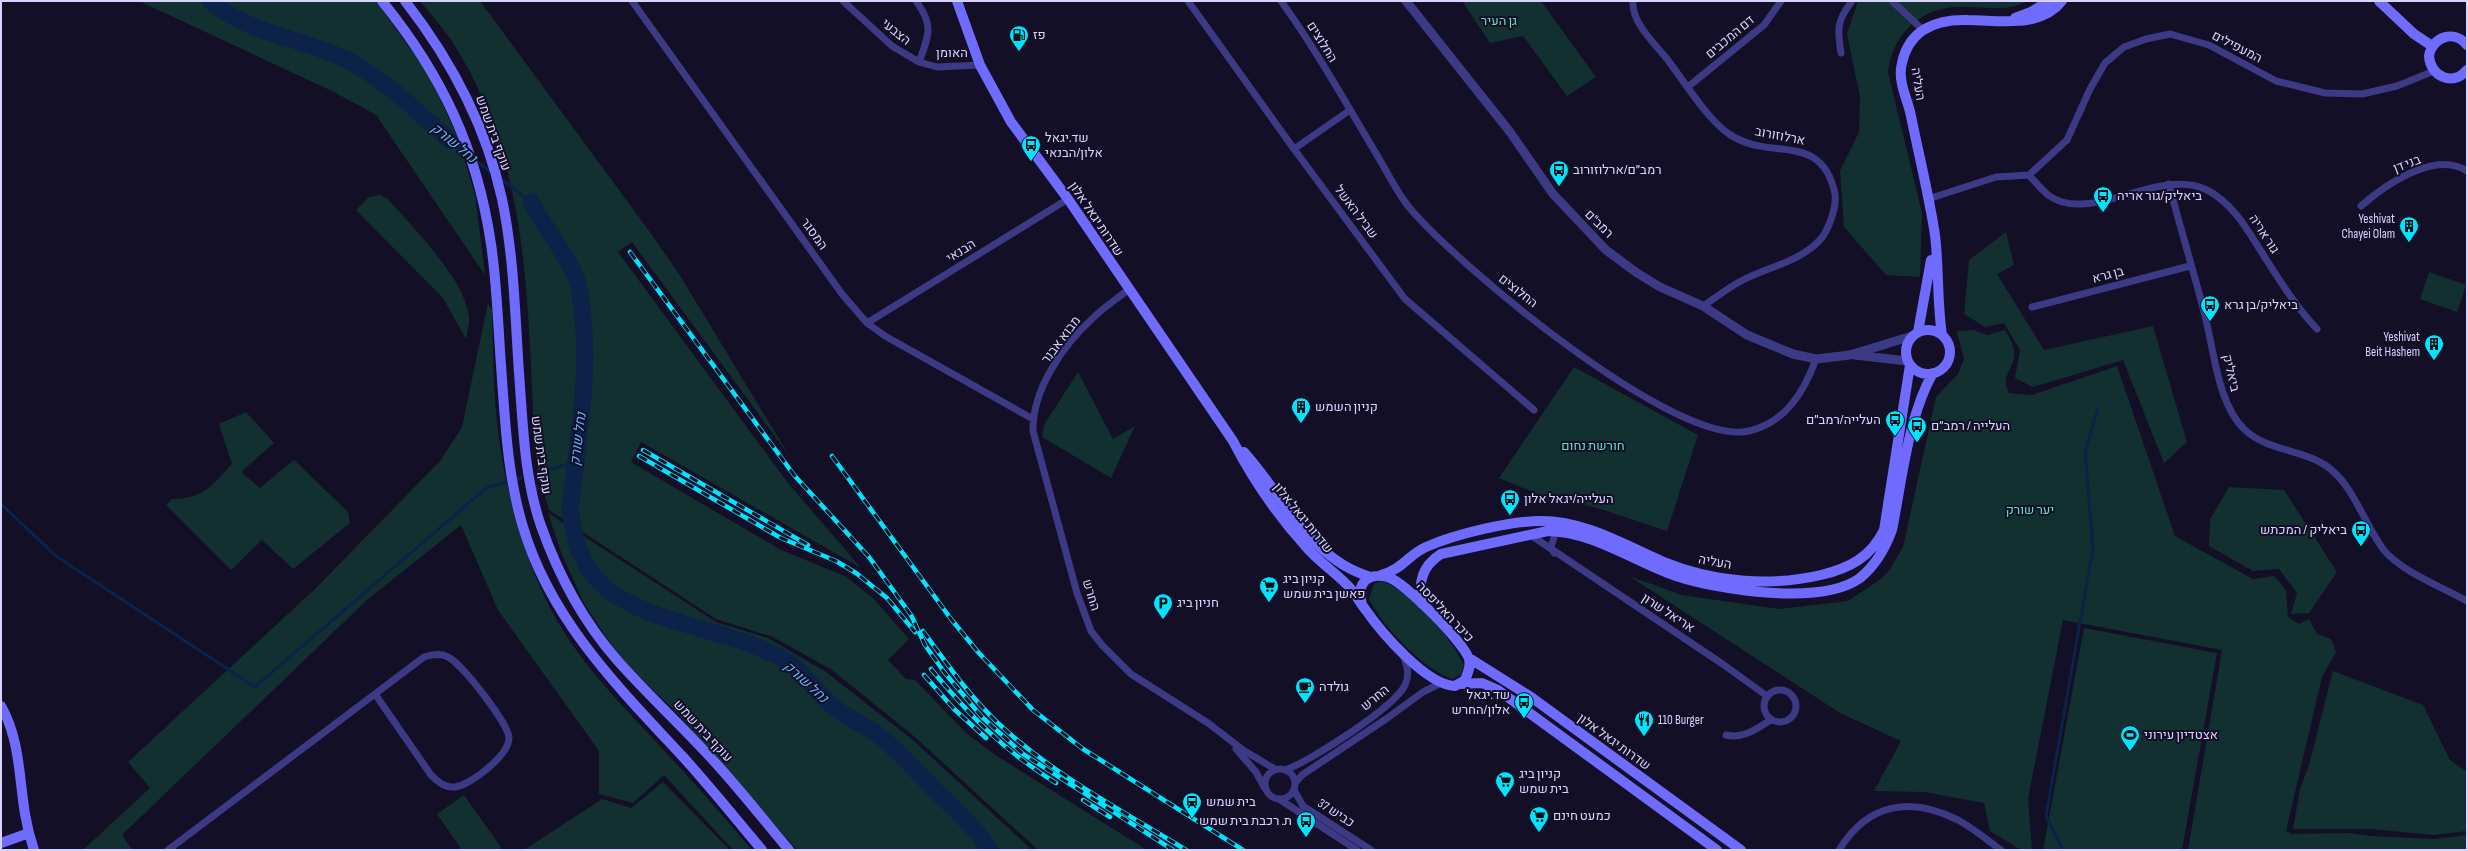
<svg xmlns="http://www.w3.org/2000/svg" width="2468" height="851" font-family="'Sofia Sans Condensed',Heebo,sans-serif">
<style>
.green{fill:#12302f}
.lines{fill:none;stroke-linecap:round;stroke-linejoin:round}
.stream{stroke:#0c2248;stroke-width:3}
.river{stroke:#0c2248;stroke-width:17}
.minor{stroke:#3d3a85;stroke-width:7}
.tertiary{stroke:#3d3a85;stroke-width:9}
.secondary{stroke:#6f6bff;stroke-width:10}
.rail-casing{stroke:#00e5ff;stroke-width:4.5}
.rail{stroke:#130f26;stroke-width:3;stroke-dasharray:9;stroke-linecap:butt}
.labels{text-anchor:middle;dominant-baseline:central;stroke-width:4;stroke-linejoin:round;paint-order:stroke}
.park-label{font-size:13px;fill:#5fe0c0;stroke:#130f26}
.street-label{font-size:13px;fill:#d9d4ff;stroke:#130f26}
.poi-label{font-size:13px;fill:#d9d4ff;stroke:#130f26;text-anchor:start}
.water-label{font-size:14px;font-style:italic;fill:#62b6ff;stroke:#130f26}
</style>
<rect width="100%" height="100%" fill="#130f26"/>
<path class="green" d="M139,1H376L429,75L458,138L475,195L485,275L376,115L334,92Z
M420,1H480L652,235L679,274L790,457L632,242L618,252L788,483L861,568L641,442L631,462L781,550L845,576L873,598L909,639L888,660L906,679L915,680L967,734L997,756L1147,850H1038L915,737L832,670L773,637L716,619L549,510L539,476L535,449C527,310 532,169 455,46C445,30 432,16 420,1Z
M1462,1H1541L1596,77L1567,96L1523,36L1490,43Z
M1858,1H2027C2005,14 1978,5 1954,7C1918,10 1892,36 1888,72L1922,213L1920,277L1886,275L1844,227L1840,171L1859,132L1860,97L1847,34Z
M380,195L388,199C413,228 465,279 469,317C470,324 467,332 466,339L443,298L356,210L369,197Z
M2006,232L2014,265L1997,274L2044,350L2153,326L2187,442L2164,463L2123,360L2033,387L2015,378L2020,350L2004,323L1985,327L1964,314L1969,260Z
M2429,272L2466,285L2457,312L2420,299Z
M488,303L492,310C493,347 493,385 497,422C504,490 527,574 564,632C593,678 633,716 669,756C698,786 725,819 752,850H733L664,775L633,803L599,794V751L498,610L461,525L367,600L122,835L132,850H83L150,788L128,762L315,589L440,461L462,427Z
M1973,330L1987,335L2005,330C2010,339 2015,346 2014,357C2013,370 2000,375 2009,393L2032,395L2117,366L2175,536L2253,579L2274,576L2286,590L2288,617L2299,624L2309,619L2317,634L2331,639L2336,652L2322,677L2286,831L2292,834L2349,833L2372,836L2435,839L2467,835V850H2188L2222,650L2063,620L2028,799L2032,850H2021L1990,831L1984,803L1924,792L1874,791L1901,741L1840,713L1629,576L1682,595L1779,609L1848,601L1881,579L1890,569L1903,547L1936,397L1958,374L1964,359L1957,331Z
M1574,367L1698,435L1667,531L1594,507L1540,495L1499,478Z
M1078,372L1113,439L1135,426L1111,478L1042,437L1044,425Z
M246,412L274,443L241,472L260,488L294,460L348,512L350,523L293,569L262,540L231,570L166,505L172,499C204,499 212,485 232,464L219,424Z
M2229,487L2284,490L2337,572L2309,613L2291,614L2297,593L2279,569L2253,571L2209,546L2210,519Z
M548,513L716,622L768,638L826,672L914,741L1032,850H797L679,715L621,659L585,605L562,555Z
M1381,581C1411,591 1451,637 1464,665L1461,675L1452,679C1422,668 1383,627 1369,599L1374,584Z
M2084,628L2217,653L2182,850H2043Z
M2333,671L2423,705L2450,760L2467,772V831L2433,835L2372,829H2293L2300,789L2309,765Z
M663,782L730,850H524L602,799L631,808Z
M464,795L503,850H462L437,814Z"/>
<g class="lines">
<path class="stream" d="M450,141L465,152
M474,159L492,173
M500,178L531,202
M538,473L575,462
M1,504L56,556L255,687L486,488L521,478
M2063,850L2046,816L2093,548L2085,452L2098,408"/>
<path class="river" d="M210,1C250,35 305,38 351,62C388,82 419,113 450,141
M531,202C545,229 566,252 577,280C581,292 582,307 583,319C589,383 577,447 570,510C573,532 578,554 591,572C628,625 734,626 789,663C807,675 818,695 835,708C847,718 863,724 876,733C897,749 914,769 933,788C952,807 975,827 990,850"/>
<path class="minor" d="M632,1L842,294L867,323L885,336L1033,419
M843,1L892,46L919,62
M916,1C934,25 929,35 919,62L937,67L980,65
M1188,1L1294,149L1405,299L1534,410
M1281,1C1315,48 1344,100 1374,150C1385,168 1395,189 1408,206C1455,263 1675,448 1749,431C1786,422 1804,392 1816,359
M1633,1C1631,22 1655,44 1667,59C1684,81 1707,119 1729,134C1769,162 1822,130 1835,194C1837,207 1828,232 1819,241C1799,262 1765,268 1741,281C1728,288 1715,298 1703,306
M1892,1L1923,30
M1841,53C1837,28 1837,21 1852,1
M1689,86L1764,25L1781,1
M1294,149L1350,110
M2029,175C2035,182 2041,189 2048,195C2090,226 2159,166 2207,190C2234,204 2248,231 2264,256C2280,281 2296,307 2317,329
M2169,184C2180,227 2193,269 2204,312C2214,348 2217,404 2245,430C2271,454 2311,448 2336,474C2356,494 2366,526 2383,549C2400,571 2442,587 2467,601
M1928,199L1996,177L2029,175L2067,140L2090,89L2105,63L2124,47L2146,39L2170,34L2209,45L2276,81L2325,93L2362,94L2397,86L2434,71
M2361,206C2385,185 2435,150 2467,171
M1129,289C1117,299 1104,307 1093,318C1063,345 1032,390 1033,431L1077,593L1091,631L1102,645L1131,674L1208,723L1243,750L1275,769
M2032,307L2190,266
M867,323L1068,199
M1529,534L1724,665L1767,696
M1554,553L1551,547L1556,531
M1764 706a16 16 0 1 1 32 0a16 16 0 1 1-32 0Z
M1726,735C1744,739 1756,729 1771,720
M1236,749L1256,772L1264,787
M1265 784a15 15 0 1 1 30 0a15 15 0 1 1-30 0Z
M1285,770C1309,762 1395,707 1405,685C1410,675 1407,665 1403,655
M1295,783L1302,775L1386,719L1423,692L1441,683
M1294,790L1303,806L1371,850
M1279,799L1357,850
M168,850L424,657C433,654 440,653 448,657C461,663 509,724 509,738C509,755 471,785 455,787C445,788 438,782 431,775L375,694
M1839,850C1868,803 1910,796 1958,820C1973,828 1987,840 2001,850"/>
<path class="tertiary" d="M1406,1L1510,132L1553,194L1606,250L1637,273L1660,287L1703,306L1747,335L1793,354L1816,359L1850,355L1912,336
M1855,355L1907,361"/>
<path class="secondary" d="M382,1C442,75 477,149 491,244C497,284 498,325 501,365C505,419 507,474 523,527C551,621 619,688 684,758C711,788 736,819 762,850
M405,1C451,60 486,126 502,199C514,256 515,315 519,373C523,424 524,477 541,526C558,574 583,621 617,660C647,694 680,724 711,758C738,787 763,819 789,850
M957,1L980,65L1011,122L1068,199L1233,441C1252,478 1278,516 1307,548C1320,563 1338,574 1351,589C1356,595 1360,603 1365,609C1381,632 1426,685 1455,686L1465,680C1468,673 1471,666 1469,659C1465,644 1406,584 1390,578C1383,575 1373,575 1367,579C1358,586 1360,596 1362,605
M2379,1L2414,34L2432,46
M2015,18L2031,12L2049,1
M2467,45C2454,29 2432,37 2429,56C2430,76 2453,87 2467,70
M1906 352a22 22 0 1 1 44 0a22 22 0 1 1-44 0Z
M1918,332L1931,260
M1942,335C1937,302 1939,268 1935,235C1929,195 1919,156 1911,116C1908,100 1897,81 1902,63C1909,29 1937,19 1968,20C1999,20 2040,29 2062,1
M1244,452C1284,496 1310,560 1371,577
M1381,575C1403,569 1408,555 1426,547C1455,534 1510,521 1541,521C1586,521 1624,545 1664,562C1713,582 1769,587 1821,575C1850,568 1871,557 1884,530L1910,365
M1422,604C1418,582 1422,566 1441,554L1548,531C1594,532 1633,561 1676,576C1718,590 1822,606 1860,578C1876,565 1885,549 1892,530C1902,481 1908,416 1933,373
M1469,658L1531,697L1741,850
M1460,684L1482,683L1498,690L1717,850
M1,706C20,739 19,778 25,814C27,826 30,838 34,850
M1,843L29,833"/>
<defs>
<path id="rail" d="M630,252L794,475L869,557L911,615L925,645L944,672L982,717L1023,754L1173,850
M643,450L808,545
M639,456L781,538L836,561L856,573L887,598L915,632
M832,456L951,619L978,652L1033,710L1083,749L1243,850
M923,631C949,667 975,704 1009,733C1060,778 1128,814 1186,850
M931,669C971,717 1003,750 1056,783
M924,675L955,710L986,738
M1083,800L1110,817"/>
</defs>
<use href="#rail" class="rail-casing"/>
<use href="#rail" class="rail"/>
</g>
<defs>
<symbol id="fuel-pin" viewBox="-11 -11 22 30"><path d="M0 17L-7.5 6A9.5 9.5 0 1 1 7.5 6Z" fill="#00e5ff" stroke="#130f26"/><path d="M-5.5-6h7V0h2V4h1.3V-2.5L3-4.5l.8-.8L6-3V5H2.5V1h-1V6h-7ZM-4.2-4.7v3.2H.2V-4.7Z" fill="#111"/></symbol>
<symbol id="bus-pin" viewBox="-11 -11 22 30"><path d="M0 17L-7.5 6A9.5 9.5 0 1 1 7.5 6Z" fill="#00e5ff" stroke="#130f26"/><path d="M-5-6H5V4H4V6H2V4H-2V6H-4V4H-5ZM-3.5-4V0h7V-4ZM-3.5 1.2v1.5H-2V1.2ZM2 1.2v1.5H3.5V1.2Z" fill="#111"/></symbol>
<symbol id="building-pin" viewBox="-11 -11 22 30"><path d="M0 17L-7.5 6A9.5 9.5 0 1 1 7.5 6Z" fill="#00e5ff" stroke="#130f26"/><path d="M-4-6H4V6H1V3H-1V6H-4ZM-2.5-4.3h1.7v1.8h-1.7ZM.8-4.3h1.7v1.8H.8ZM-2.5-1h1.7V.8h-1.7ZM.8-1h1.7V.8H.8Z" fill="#111"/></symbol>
<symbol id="supermarket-pin" viewBox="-11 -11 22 30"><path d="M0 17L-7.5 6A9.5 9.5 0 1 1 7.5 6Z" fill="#00e5ff" stroke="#130f26"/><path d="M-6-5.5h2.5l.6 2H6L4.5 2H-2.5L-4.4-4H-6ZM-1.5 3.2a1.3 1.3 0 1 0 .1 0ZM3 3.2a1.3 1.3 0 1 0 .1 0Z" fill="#111"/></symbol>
<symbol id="parking-pin" viewBox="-11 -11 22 30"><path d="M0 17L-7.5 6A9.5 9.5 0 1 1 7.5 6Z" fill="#00e5ff" stroke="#130f26"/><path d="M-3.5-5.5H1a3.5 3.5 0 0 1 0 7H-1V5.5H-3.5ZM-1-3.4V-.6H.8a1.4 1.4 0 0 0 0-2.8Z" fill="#111"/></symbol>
<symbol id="cafe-pin" viewBox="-11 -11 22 30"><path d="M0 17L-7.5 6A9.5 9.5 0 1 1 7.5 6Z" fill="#00e5ff" stroke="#130f26"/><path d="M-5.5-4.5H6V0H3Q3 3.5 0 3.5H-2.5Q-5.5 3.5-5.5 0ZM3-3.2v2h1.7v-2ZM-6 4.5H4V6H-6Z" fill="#111"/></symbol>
<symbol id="restaurant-pin" viewBox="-11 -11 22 30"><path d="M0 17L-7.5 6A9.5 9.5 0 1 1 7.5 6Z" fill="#00e5ff" stroke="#130f26"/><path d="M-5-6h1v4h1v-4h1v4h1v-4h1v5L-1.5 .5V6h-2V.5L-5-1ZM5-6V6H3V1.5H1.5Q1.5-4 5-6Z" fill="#111"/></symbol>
<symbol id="stadium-pin" viewBox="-11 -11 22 30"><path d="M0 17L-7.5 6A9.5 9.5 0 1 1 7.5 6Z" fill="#00e5ff" stroke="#130f26"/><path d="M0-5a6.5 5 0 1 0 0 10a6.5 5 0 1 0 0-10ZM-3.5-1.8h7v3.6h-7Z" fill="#111"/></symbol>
<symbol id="station-pin" viewBox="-11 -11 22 30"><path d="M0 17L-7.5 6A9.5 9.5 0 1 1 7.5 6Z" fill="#00e5ff" stroke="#130f26"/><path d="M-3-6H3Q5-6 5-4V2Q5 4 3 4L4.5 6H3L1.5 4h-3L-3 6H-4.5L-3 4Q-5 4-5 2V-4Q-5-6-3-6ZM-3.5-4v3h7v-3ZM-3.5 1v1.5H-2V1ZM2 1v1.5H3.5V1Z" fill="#111"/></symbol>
</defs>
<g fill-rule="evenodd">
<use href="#fuel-pin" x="1008" y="24" width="22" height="30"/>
<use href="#bus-pin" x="1020" y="134" width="22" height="30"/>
<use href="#bus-pin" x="1548" y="159" width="22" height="30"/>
<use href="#bus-pin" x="2092" y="185" width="22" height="30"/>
<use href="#building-pin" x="2398" y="215" width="22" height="30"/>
<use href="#bus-pin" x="2199" y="294" width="22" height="30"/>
<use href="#building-pin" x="2423" y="333" width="22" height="30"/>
<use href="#building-pin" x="1290" y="396" width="22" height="30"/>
<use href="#bus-pin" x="1884" y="409" width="22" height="30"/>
<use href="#bus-pin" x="1906" y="415" width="22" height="30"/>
<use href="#bus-pin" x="1499" y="488" width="22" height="30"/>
<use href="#bus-pin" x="2350" y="519" width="22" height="30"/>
<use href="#supermarket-pin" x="1258" y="575" width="22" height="30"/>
<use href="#parking-pin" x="1152" y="592" width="22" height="30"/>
<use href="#cafe-pin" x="1294" y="676" width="22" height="30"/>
<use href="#bus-pin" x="1513" y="691" width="22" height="30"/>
<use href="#restaurant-pin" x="1633" y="709" width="22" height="30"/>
<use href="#stadium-pin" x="2119" y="724" width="22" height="30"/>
<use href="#supermarket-pin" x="1494" y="770" width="22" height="30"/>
<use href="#station-pin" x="1181" y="791" width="22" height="30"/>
<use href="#supermarket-pin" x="1528" y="805" width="22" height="30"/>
<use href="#bus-pin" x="1295" y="810" width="22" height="30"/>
</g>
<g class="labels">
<g class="park-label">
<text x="1499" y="21">גן העיר</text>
<text x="1593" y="446">חורשת נחום</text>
<text x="2030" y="510">יער שורק</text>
</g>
<g class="street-label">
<text transform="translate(896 32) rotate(39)">הצבעי</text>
<text transform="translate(1730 37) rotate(-40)">דם המכבים</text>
<text transform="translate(1322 42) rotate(58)">החלוצים</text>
<text transform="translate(2237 47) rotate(27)">המעפילים</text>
<text x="952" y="53">האומן</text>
<text transform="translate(1918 84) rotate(81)">העליה</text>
<text transform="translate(493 133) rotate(70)">עוקף בית שמש</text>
<text transform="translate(1780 136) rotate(11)">ארלוזורוב</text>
<text transform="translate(2407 164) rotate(-21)">בני דן</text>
<text transform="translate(1356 212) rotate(53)">שביל האשל</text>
<text transform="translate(1096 219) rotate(56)">שדרות יגאל אלון</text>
<text transform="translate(1599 224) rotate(45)">רמב"ם</text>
<text transform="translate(814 234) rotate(54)">המסגר</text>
<text transform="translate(2264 234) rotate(57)">גור אריה</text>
<text transform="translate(961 251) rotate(-32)">הבנאי</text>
<text transform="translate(2108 275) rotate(-15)">בן גרא</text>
<text transform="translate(1518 291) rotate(38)">החלוצים</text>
<text transform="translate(1061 340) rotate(-53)">מבוא אבנר</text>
<text transform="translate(2231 373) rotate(77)">ביאליק</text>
<text transform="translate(541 455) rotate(82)">עוקף בית שמש</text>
<text transform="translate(1303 518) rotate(51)">שדרות יגאל אלון</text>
<text transform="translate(1715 562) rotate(10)">העליה</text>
<text transform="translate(1091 595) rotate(73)">החרש</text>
<text transform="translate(1445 612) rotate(47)">כיכר האליפסה</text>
<text transform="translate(1668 613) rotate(33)">אריאל שרון</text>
<text transform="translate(1375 698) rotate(-39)">החרש</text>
<text transform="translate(703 731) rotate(47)">עוקף בית שמש</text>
<text transform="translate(1614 742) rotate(36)">שדרות יגאל אלון</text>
<text transform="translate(1336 813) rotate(33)">כביש 37</text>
</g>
<g class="poi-label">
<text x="1033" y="35">פז</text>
<text x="1045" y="138">שד.יגאל<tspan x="1045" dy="15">אלון/הבנאי</tspan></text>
<text x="1573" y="170">רמב״ם/ארלוזורוב</text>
<text x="2117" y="196">ביאליק/גור אריה</text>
<text x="2395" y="219" text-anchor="end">Yeshivat<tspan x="2395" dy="15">Chayei Olam</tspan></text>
<text x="2224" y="305">ביאליק/בן גרא</text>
<text x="2420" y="337" text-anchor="end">Yeshivat<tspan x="2420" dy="15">Beit Hashem</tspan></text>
<text x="1315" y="407">קניון השמש</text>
<text x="1881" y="420" text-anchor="end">העלייה/רמב״ם</text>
<text x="1931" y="426">העלייה / רמב״ם</text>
<text x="1524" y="499">העלייה/יגאל אלון</text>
<text x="2347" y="530" text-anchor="end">ביאליק / המכתש</text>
<text x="1283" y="579">קניון ביג<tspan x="1283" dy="15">פאשן בית שמש</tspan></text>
<text x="1177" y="603">חניון ביג</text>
<text x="1319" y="687">גולדה</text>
<text x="1510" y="695" text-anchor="end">שד.יגאל<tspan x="1510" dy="15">אלון/החרש</tspan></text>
<text x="1658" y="720">110 Burger</text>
<text x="2144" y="735">אצטדיון עירוני</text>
<text x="1519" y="774">קניון ביג<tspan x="1519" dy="15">בית שמש</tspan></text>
<text x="1206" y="802">בית שמש</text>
<text x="1553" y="816">כמעט חינם</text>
<text x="1292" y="821" text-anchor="end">ת. רכבת בית שמש</text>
</g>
<g class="water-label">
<text transform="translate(454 143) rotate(39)">נחל שורק</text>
<text transform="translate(578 439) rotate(-83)">נחל שורק</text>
<text transform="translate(806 682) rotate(42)">נחל שורק</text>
</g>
</g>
<rect width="2468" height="851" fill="none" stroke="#d9d4ff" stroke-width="4"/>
</svg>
